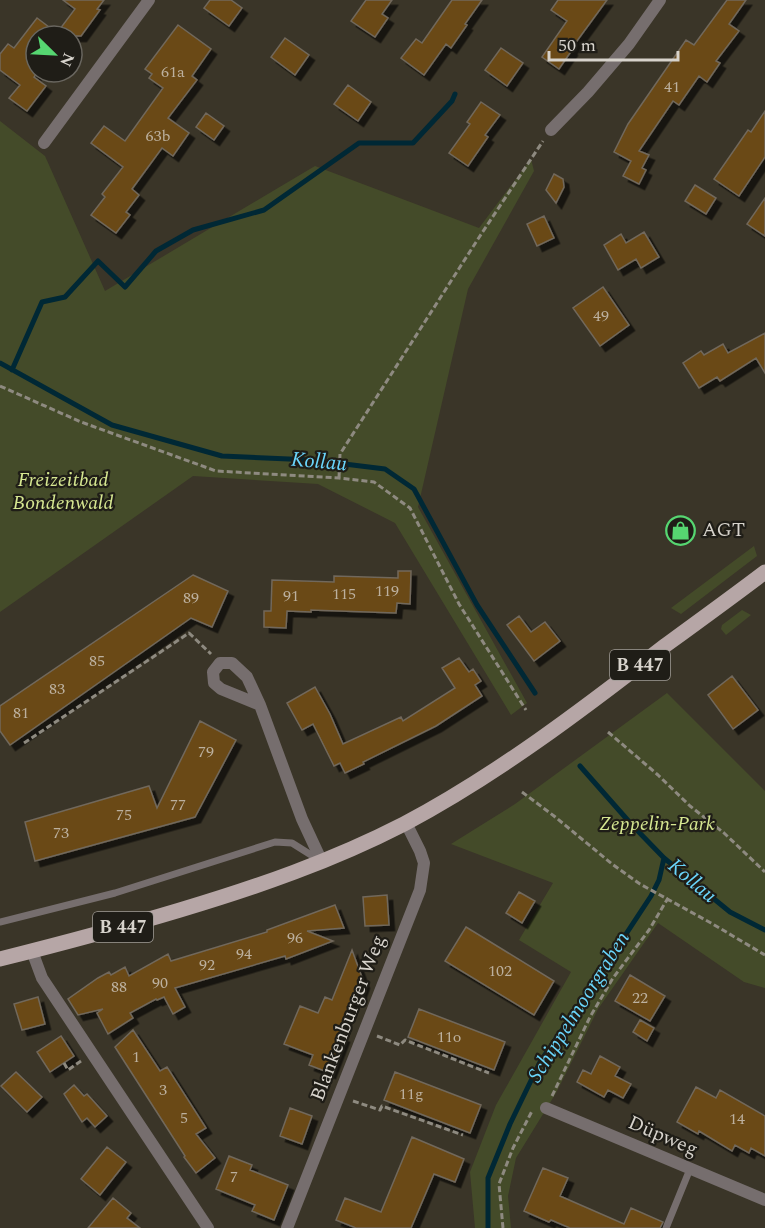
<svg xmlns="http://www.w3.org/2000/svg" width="765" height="1228" font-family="Spectral,serif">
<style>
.green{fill:#444b29}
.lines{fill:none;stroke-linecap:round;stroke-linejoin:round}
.stream{stroke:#002835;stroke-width:5}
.building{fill:#6b4913;stroke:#71685b;stroke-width:1.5;filter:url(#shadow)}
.path{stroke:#8e8a80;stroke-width:3;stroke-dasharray:6 3;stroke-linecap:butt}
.service{stroke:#766e6e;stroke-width:7}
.minor{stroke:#766e6e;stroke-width:12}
.primary{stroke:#b6a6a6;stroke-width:15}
.labels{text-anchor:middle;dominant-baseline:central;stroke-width:4.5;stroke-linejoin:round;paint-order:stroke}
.number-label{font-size:16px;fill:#bcb09e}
.shield{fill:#1f1d17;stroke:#a09c96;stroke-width:1.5}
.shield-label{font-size:18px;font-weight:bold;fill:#d7d3cc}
.park-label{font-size:20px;font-style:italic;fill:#d6e791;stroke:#1f1d17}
.poi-label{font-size:20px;fill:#d7d3cc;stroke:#1f1d17;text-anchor:start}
.street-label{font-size:20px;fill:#d7d3cc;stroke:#1f1d17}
.water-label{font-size:21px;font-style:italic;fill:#6ad5fb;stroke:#1f1d17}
</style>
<defs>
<filter id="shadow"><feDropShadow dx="5.5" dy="5.5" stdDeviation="0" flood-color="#0009"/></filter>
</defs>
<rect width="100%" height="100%" fill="#3a3528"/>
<path class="green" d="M0,121L45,156L105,291L315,166L479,228L531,159L534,171L468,289L418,507L527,703L511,715L395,523L318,484L193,476L0,612Z
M754,546L757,556L681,614L671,608Z
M742,610L751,615L726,635L721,629L722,625Z
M667,693L765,791V988L744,982L658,923L598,1009L556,1093L516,1158L508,1196L511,1228H475L470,1172L496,1105L571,972L519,940L553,883L451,844L515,804Z"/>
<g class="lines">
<path class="stream" d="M0,363L112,425L222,456L312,460L385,469L414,489L477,605L535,693
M12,370L42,302L65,297L98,261L125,287L156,251L193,230L264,210L359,143H413L452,101L455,94
M580,766L632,825L664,858L730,912L765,930
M488,1228V1178L510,1124L540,1062L582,1001L651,896L659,880L664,858"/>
</g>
<path class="building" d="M63,0H104L97,9L100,10L81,36H36V74L34,77L46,86L27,111L9,98L20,85L0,70V54L8,44L14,48L37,18L57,33L75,9Z
M210,0H231L242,8L229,26L204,8Z
M366,0H392L382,14L388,18L375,37L351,21Z
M452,0H482L465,24L467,25L451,48L446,44L424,75L401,58L416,39L422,43Z
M558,0H607L571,49L572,50L559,69L542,57L567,21L551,10Z
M727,0H746L729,24L739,31L716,61L720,63L707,82L699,76L679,105L673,101L639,151L649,155L642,168L646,170L639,184L623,176L631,161L614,152L628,124L686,40L694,45Z
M178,25L211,49L192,76L197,80L168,118L189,133L173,156L162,148L132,189L139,195L126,212L130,215L116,233L91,215L105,197L102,194L123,167L91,143L104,126L125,141L163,88L149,78L152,74L145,69Z
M285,38L309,55L295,75L271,57Z
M501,48L523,63L507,86L485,70Z
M348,85L371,102L358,121L334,104Z
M481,102L500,115L485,135L488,137L468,166L449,153L470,124L467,122Z
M765,111V157L739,196L714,179L748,130L751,132Z
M206,113L224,126L214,140L196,127Z
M554,174L563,179L564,187L556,203L546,190Z
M695,185L716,198L706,214L685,201Z
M765,198V236L747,224Z
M544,216L554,238L537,246L527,224Z
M644,232L659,257L641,268L636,259L618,270L604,245L621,234L626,243Z
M603,287L629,325L600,346L573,308Z
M765,333V373L756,358L720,381L717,377L699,388L683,363L701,351L704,355L723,344L728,353Z
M398,571H411L410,604L397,603L396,613L311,610V612L287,611L286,628L264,627V611H271L272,580L334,582V576L398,578Z
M193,575L228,591L212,627L191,618L10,745L0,731V706Z
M519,616L531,632L545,622L560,641L534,661L507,625Z
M459,658L469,672L473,669L481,681L475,685L482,696L436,726L363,762L364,764L345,773L340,763L334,766L313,724L302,730L287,703L315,687L330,714L343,744L401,717L403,721L455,688L442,668Z
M732,676L758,710L733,729L708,695Z
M200,721L236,740L195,817L35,861L25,822L149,786L157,808Z
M519,892L535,901L522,923L506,913Z
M387,895L389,925L365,926L363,897Z
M335,905L344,928L307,931L333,941L286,959L285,956L175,988L185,1007L173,1014L164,997L157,1000L156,999L130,1013L133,1018L108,1034L97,1013L103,1009L78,1015L68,999L98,978L109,972L111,975L125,967L129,976L168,954L171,961L267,932V930Z
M466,927L554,981L534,1015L445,961Z
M352,950L364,983L360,994L357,993L339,1035L344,1037L330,1073L309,1065L313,1055L284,1044L300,1006L318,1013L325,997L332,1000Z
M630,975L665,996L650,1021L615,1001Z
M38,997L45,1024L22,1030L14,1004Z
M419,1009L505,1042L494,1070L408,1037Z
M640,1020L654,1028L647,1041L633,1032Z
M133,1030L160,1071L167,1067L206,1128L196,1134L215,1158L196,1173L184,1157L185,1156L115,1047Z
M61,1036L74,1056L50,1072L37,1052Z
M600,1056L620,1067L615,1076L631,1084L623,1098L608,1090L604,1097L577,1082L583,1070L591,1074Z
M16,1072L42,1097L27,1112L1,1086Z
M395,1072L481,1105L470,1133L384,1100Z
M74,1085L84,1096L87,1094L107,1116L95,1127L87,1118L82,1122L64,1094Z
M696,1087L716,1098L720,1090L765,1116V1156L751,1148L749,1153L735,1145L732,1151L699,1131L698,1134L677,1122Z
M290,1108L312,1116L302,1144L280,1136Z
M412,1137L464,1159L455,1182L434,1174L411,1228H356L336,1220L345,1198L381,1212Z
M107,1147L126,1162L100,1195L81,1179Z
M229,1156L252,1165L250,1170L288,1185L274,1220L252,1211L255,1205L216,1189Z
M543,1168L568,1178L560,1196L624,1224L631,1208L663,1222L660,1228H570L551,1220L549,1222L524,1211Z
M113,1198L131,1213L127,1218L140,1228H88Z"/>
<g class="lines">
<path class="path" d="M0,386L81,422L216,471L339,478L374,482L410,508L459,604L526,710
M339,478L340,454L478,239L543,141
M608,732L658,775L690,806L724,833L765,872
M24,743L189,633L211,654
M522,792L554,816L612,864L640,884L711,923L765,955
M377,1036L400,1045L405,1040L489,1073
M64,1063L68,1070L81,1061
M552,1096L590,1017L613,978L649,930L668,898
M353,1101L380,1110L382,1106L463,1135
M503,1228L499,1184L513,1148L532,1111"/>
<path class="service" d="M0,922L115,893L275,842L292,843L319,860
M666,1228L690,1169"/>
<path class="minor" d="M551,130L588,92L629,44L660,0
M44,143L149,0
M260,705L221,689L214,683L213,672L220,663H232L247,677L260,705L302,819L322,862
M32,951L42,978L208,1228
M546,1108L765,1200
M287,1228L420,890L424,863L420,851L406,823"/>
<path class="primary" d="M0,959C60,944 120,928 180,910C257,887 332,861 404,824C498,774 582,710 666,645C699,621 732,597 765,572"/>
</g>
<defs>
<symbol id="shop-ring" viewBox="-11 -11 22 22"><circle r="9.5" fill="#1f1d17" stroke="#56d671" stroke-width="1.5"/><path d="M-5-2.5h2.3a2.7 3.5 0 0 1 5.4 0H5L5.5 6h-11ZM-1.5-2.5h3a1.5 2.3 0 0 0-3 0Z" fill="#56d671"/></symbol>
</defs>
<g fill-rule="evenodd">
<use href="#shop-ring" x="664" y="514" width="33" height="33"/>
</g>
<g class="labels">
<g class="number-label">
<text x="173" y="72">61a</text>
<text x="672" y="87">41</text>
<text x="158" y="136">63b</text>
<text x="601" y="316">49</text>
<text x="387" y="591">119</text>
<text x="344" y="594">115</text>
<text x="291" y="596">91</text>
<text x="191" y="598">89</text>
<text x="97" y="661">85</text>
<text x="57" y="689">83</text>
<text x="21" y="713">81</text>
<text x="206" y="752">79</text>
<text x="178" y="805">77</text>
<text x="124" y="815">75</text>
<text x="61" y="833">73</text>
<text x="295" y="938">96</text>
<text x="244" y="954">94</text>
<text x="207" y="965">92</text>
<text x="500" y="971">102</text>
<text x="160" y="983">90</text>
<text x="119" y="987">88</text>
<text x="640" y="998">22</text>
<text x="449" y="1037">11o</text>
<text x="136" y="1057">1</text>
<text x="163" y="1090">3</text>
<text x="411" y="1094">11g</text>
<text x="184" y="1118">5</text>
<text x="737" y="1119">14</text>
<text x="234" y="1177">7</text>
</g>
<g class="shield">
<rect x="610" y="650" width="60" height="30" rx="4.5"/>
<rect x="93" y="912" width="60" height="30" rx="4.5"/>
</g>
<g class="shield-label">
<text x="640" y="665">B 447</text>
<text x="123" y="927">B 447</text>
</g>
<g class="park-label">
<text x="63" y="480">Freizeitbad<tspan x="63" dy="23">Bondenwald</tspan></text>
<text x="657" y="824">Zeppelin-Park</text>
</g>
<g class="poi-label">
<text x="702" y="530">AGT</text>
</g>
<g class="street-label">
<text transform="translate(348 1018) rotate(-69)">Blankenburger Weg</text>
<text transform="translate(663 1136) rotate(23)">Düpweg</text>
</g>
<g class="water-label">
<text transform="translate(319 462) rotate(5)">Kollau</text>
<text transform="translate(692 881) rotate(40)">Kollau</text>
<text transform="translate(579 1007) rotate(-58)">Schippelmoorgraben</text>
</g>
</g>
<g transform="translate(54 54) rotate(114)"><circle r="28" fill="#1f1d17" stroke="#69665f" stroke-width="1.5"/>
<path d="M0-4.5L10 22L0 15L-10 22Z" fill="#56d671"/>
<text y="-9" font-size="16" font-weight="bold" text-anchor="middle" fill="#d7d3cc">N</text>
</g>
<path d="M549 51v9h129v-9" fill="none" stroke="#d7d3cc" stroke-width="3"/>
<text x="558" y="51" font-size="18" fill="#d7d3cc" stroke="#1f1d17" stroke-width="4.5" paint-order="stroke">50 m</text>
</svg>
